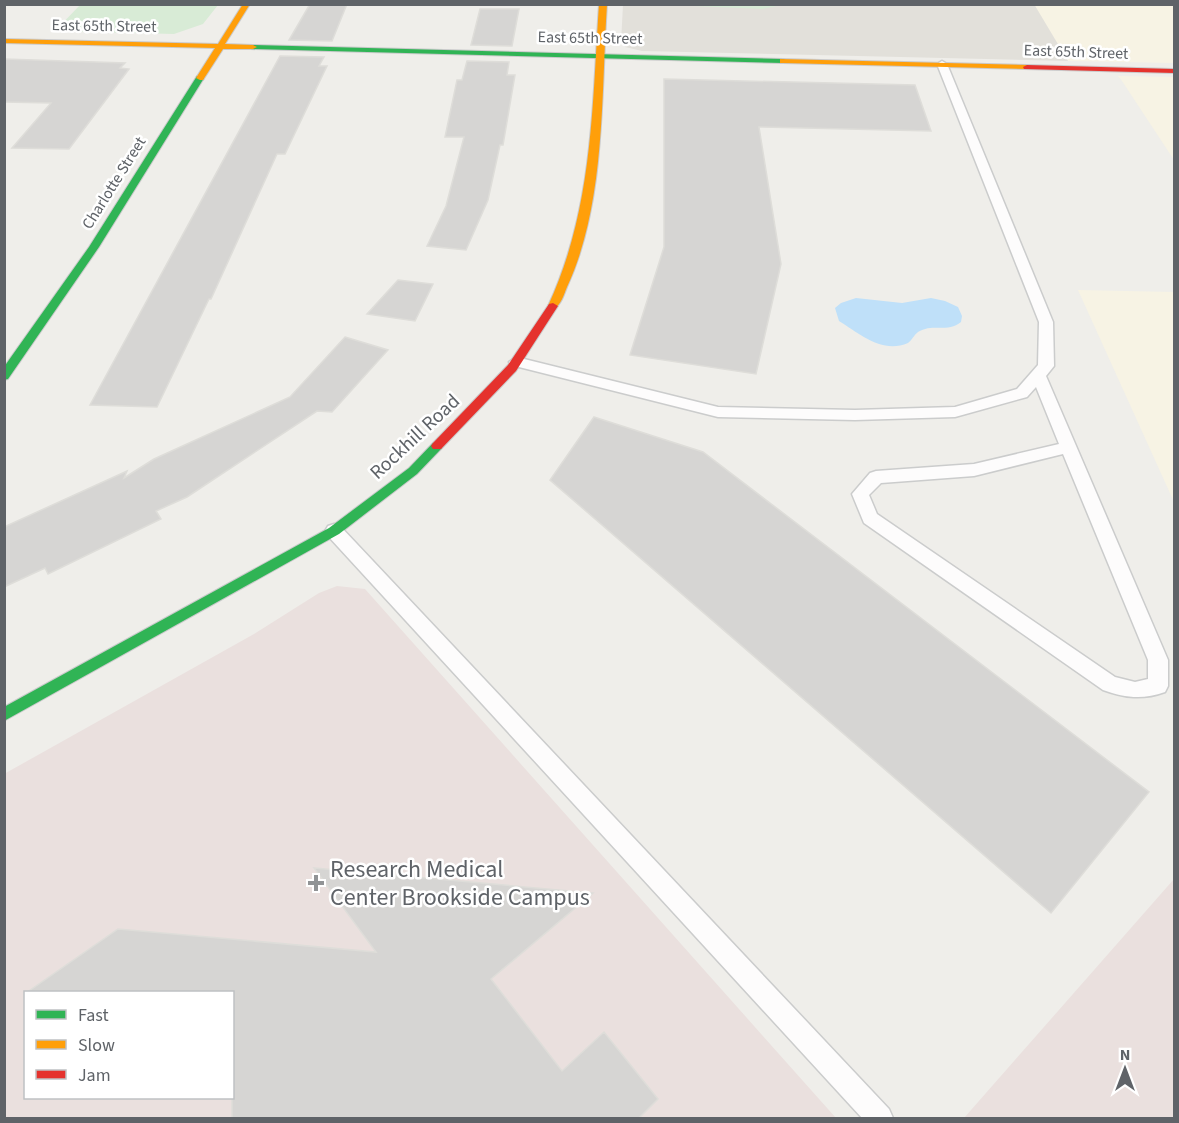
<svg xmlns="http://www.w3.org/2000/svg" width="1179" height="1123" font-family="'Source Sans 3',sans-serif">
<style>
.commercial{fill:#f7f3e4}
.education{fill:#e2e0da}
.medical{fill:#eae0de;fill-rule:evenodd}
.green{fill:#d8ebd6}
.water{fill:#bfe0f9}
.building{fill:#d6d5d3;stroke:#deddd9;stroke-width:1.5}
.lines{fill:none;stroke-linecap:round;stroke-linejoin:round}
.lane-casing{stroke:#cbcccc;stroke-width:3}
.fast-casing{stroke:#cacacb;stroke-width:2}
.slow-casing{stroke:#cacacb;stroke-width:2}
.jam-casing{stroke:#cacacb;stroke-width:2}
.lane{fill:#fdfcfc;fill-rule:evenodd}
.fast{fill:#30b455;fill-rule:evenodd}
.slow{fill:#ff9f0a;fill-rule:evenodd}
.jam{fill:#e5322d;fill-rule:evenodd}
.poi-dot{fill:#919496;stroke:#fff;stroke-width:2}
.labels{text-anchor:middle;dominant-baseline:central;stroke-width:5;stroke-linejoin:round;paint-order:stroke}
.far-street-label{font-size:16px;fill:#5f6368;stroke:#fff}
.street-label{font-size:20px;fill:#5f6368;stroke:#fff}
.near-poi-label{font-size:24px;fill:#5f6368;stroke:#fff;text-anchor:start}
</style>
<rect width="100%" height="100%" fill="#efeeea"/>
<path class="commercial" d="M1034,5H1174V63L1068,61Z
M1118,76L1174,77V160L1122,81Z
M1078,290L1174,292V502Z"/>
<path class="education" d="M1034,4L1068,61L642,51L625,47L621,43L623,5Z"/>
<path class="medical" d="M337,586L365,589L836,1118H5L4,774L254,634L319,593ZM26,992H232V1098H26Z
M1174,879V1118H964Z"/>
<path class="green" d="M80,5V4L218,5L203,24L174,34L55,31Z
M671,5V4L782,5L762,9Z"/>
<path class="water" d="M856,298L902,303L931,298L945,301L958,307L962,316L961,322C948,333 932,323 918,332C914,335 912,340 908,343C882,354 860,334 839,321L835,308L841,303Z"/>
<path class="building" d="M310,4H347L332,41L289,40Z
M480,9H519L512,46L471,45Z
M280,56L324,57L319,66H327L285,154H277L211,299H209L157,407L90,405Z
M4,59L125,63L120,68L129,69L69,149L12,148L51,103L4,102Z
M467,61L509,62L507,75H515L503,145H500L488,200L466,250L427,246L446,206L464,137H445L457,80H462Z
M664,79L915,85L931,131L759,127L781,264L756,374L630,355L664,247Z
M398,280L433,284L415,321L367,314Z
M345,337L388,350L332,412L317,411L187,497L156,511L161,519L48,574L45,568L4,587V527L127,471L124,478L154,459L290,397Z
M594,417L703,452L1149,792L1051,913L550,480Z
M314,868L593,893L491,979L562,1071L604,1032L658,1099L638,1119H232V993H26L118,929L376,952Z"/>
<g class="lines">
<defs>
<path id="lane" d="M942,61L947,64L1053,322L1054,366L1046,376L1168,660V686L1165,692C1143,700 1125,698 1103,690L864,523L852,494L870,473L876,471L974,464L1059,444L1036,387L1027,397L955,417L855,420L718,417L511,365L509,362L516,357L718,407L855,410L955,407L1017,389L1038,365L1039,322L937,64ZM1063,454L1148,660V679L1135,682L1115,677L877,514L869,495L881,483L974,476Z
M334,524L340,526L889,1109L893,1118H862L328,536L325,531L328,526Z"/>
<path id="fast" d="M253,45L783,59L787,61L783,63L250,49L249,47Z
M197,76L204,78L99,247L8,379L4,380V367L89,247Z
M437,442L443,446L441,449L417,474L339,534L4,721V707L329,528L409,468L433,443Z"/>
<path id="slow" d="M243,4H250L225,44L253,45L257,47L253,49H223L203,80H200L196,78L215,48L4,43V39L218,44Z
M599,4H607C601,95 606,203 567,287C564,294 561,306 553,309L548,306C593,209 592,109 599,4Z
M780,59L1027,65L1031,67L1027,69L783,63H780Z"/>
<path id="jam" d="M1027,65L1174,69V73L1024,69L1023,67Z
M553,303L558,306L516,371L441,449H433L431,446L433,443L508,365L549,304Z"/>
</defs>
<use href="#lane" class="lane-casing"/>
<use href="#fast" class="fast-casing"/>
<use href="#slow" class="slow-casing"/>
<use href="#jam" class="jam-casing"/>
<use href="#lane" class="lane"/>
<use href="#fast" class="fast"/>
<use href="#slow" class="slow"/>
<use href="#jam" class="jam"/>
</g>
<path class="poi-dot" d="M313 874h6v6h6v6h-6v6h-6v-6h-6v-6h6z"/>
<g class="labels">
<g class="far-street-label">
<text transform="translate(104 26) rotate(1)">East 65th Street</text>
<text transform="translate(590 38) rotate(1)">East 65th Street</text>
<text transform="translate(1076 52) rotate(2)">East 65th Street</text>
<text transform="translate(114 183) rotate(-58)">Charlotte Street</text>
</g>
<g class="street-label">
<text transform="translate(415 437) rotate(-43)">Rockhill Road</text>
</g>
<g class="near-poi-label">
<text x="330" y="869">Research Medical<tspan x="330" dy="28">Center Brookside Campus</tspan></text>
</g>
</g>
<rect width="1179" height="1123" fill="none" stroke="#5f6368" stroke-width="12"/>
<rect x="24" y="991" width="210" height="108" fill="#ffffff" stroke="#bfc1c3" stroke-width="1.5"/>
<rect x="36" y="1010" width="30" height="9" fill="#30b455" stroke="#bfc1c3" stroke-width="1.5"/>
<text x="78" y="1021" font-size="18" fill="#5f6368">Fast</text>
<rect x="36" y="1040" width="30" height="9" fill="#ff9f0a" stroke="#bfc1c3" stroke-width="1.5"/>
<text x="78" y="1051" font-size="18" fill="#5f6368">Slow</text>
<rect x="36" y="1070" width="30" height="9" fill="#e5322d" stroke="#bfc1c3" stroke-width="1.5"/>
<text x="78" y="1081" font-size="18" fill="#5f6368">Jam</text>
<g transform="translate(1125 1069)" stroke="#ffffff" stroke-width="4.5" paint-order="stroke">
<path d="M0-4.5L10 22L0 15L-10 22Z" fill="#5f6368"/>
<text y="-9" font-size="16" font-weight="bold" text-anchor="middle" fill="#5f6368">N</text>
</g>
</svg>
